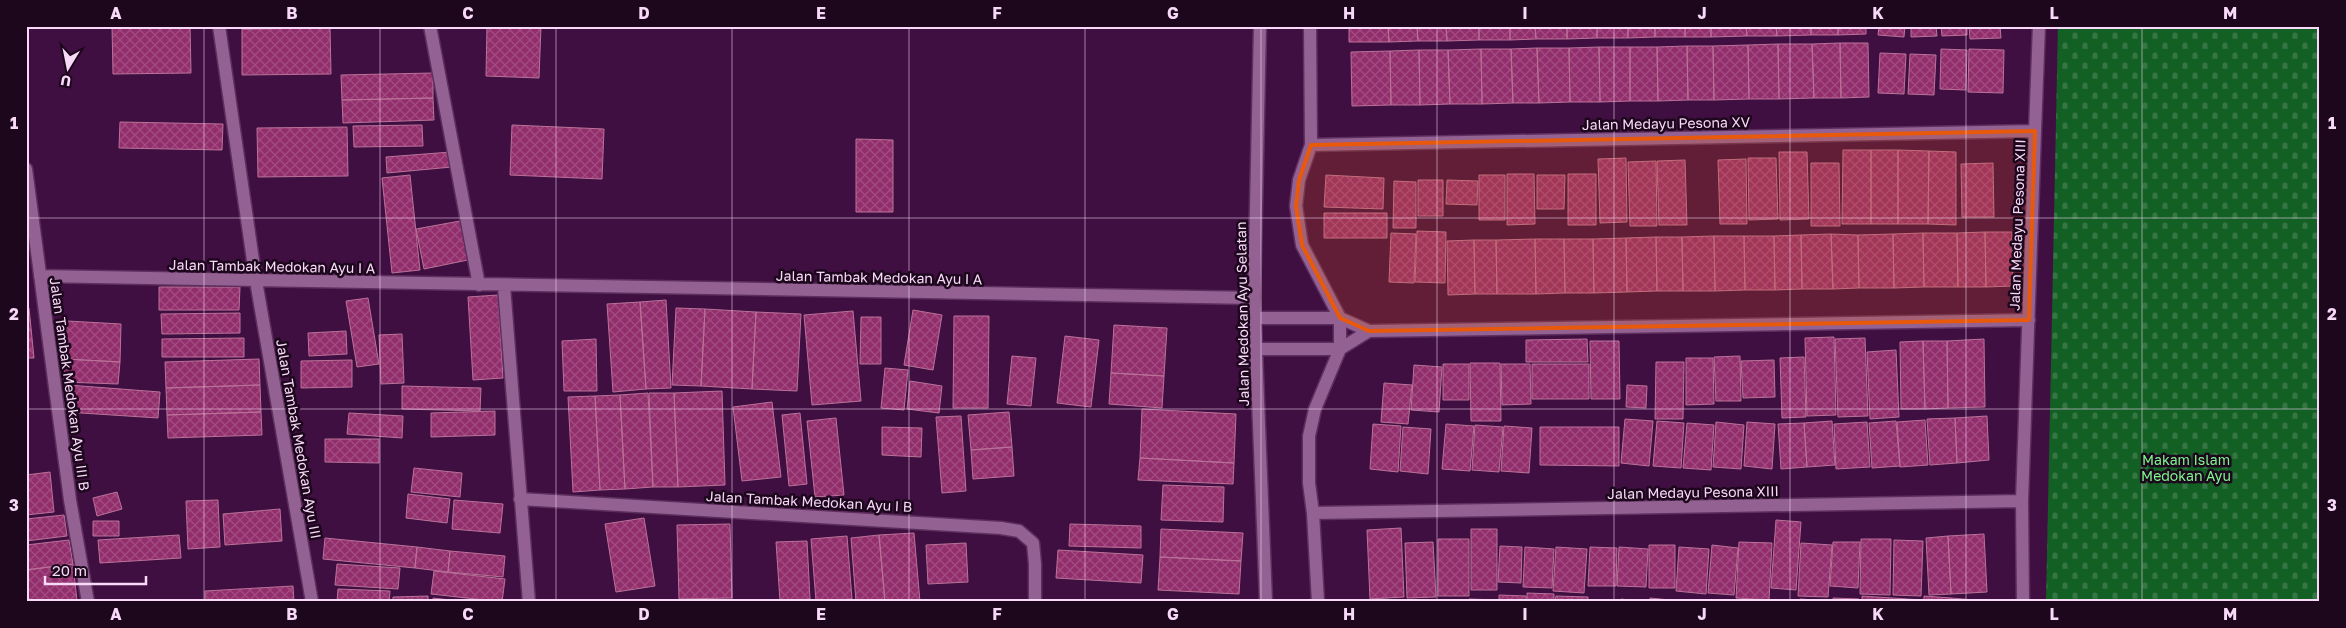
<svg xmlns="http://www.w3.org/2000/svg" width="2346" height="628" font-family="'Golos Text',sans-serif">
<style>
.cemetery{fill:url(#cemetery-stones)}
.building{fill:url(#building-cross-hatch);stroke:#ba7299}
.lines{fill:none;stroke-linecap:round;stroke-linejoin:round}
.minor-casing{stroke:#5d2f5e;stroke-width:15}
.minor{stroke:#936293;stroke-width:12}
.marked{fill:#e8590c;fill-opacity:0.2;stroke:#e8590c;stroke-width:4;stroke-linejoin:round}
.grid{fill:none;stroke:#f8daf8;stroke-width:1;stroke-opacity:0.55}
.labels{text-anchor:middle;dominant-baseline:central;stroke-width:5;stroke-linejoin:round;paint-order:stroke}
.street-label{font-size:14px;fill:#f8daf8;stroke:#1c071c}
.park-label{font-size:14px;fill:#7df68d;stroke:#1c071c}
.neatline{fill:none;stroke:#f8daf8;stroke-width:2}
.grid-label{font-size:16px;text-anchor:middle;font-weight:bold;fill:#f8daf8}
</style>
<defs>
<pattern id="cemetery-stones" width="16" height="16" patternUnits="userSpaceOnUse" patternTransform="scale(1.25)"><rect width="16" height="16" fill="#136024"/><path d="M2 7V4a2 2 0 0 1 4 0v3zM10 15v-3a2 2 0 0 1 4 0v3z" fill="#367645"/></pattern>
<pattern id="building-cross-hatch" width="8" height="8" patternUnits="userSpaceOnUse" patternTransform="scale(1.25)"><rect width="8" height="8" fill="#922e6c"/><path d="M0 0l8 8M0 8l8-8" fill="none" stroke="#a24c82"/></pattern>
</defs>
<rect width="100%" height="100%" fill="#400f41"/>
<path class="cemetery" d="M2058,26H2320V602H2046Z"/>
<path class="building" d="M112,26H190L191,73L113,74Z
M242,26H330V28L242,29Z
M487,26H541L539,78L486,76Z
M1349,26H1388L1389,42H1349Z
M1388,26H1417L1418,41L1389,42Z
M1417,26H1446L1447,41H1418Z
M1446,26H1479V40L1447,41Z
M1479,26H1510V40H1479Z
M1510,26H1535L1536,39L1510,40Z
M1535,26H1567V39H1536Z
M1567,26H1597V38L1567,39Z
M1597,26H1628V38H1597Z
M1628,26H1655V37L1628,38Z
M1655,26H1685V37H1655Z
M1685,26H1711V37H1685Z
M1711,26H1746L1747,36L1711,37Z
M1746,26H1776L1777,36H1747Z
M1776,26H1811V35L1777,36Z
M1811,26H1838V35H1811Z
M1838,26H1866V34L1838,35Z
M1879,26H1905L1904,37L1878,35Z
M1911,26H1936L1937,36L1911,37Z
M1941,26H1967V35L1942,36Z
M1969,26H2000L2001,38L1970,39Z
M330,28L331,74L242,75V29Z
M1840,43L1841,98H1814L1812,44Z
M1840,43H1868L1869,97L1841,98Z
M1778,44L1779,99H1749L1748,45Z
M1778,44H1812L1814,98L1779,99Z
M1748,45L1749,99L1714,100L1713,46Z
M1687,46L1688,100L1658,101L1657,47Z
M1687,46H1713L1714,100H1688Z
M1599,47L1600,102H1570L1569,48Z
M1599,47H1630V101L1600,102Z
M1630,47H1657L1658,101H1630Z
M1537,48L1539,103H1513L1511,49Z
M1537,48H1569L1570,102L1539,103Z
M1481,49L1482,104H1450L1448,50Z
M1481,49H1511L1513,103L1482,104Z
M1941,49L1967,50L1966,90L1940,89Z
M1969,49L2004,50L2003,93L1968,92Z
M1419,50L1420,105H1391L1390,51Z
M1419,50H1448L1450,104L1420,105Z
M1390,51L1391,105L1352,106L1351,52Z
M1880,53L1906,54L1904,94L1878,93Z
M1910,54L1936,55L1934,95L1908,94Z
M433,73V98L342,100L341,75Z
M433,98L434,120L343,123L342,100Z
M120,122L223,124L222,150L119,148Z
M422,125L423,146L354,147L353,126Z
M512,125L604,129L602,179L510,175Z
M347,127L348,176L258,177L257,128Z
M856,139L893,140V212H856Z
M1843,150H1871V224H1842Z
M1871,150H1898V224H1871Z
M1898,150L1929,151L1928,224H1898Z
M1929,151L1956,152V225L1928,224Z
M451,152L452,167L387,173L386,157Z
M1779,152H1807L1809,219L1780,220Z
M1626,158L1627,222L1600,223L1598,159Z
M1748,158H1776L1778,219L1749,220Z
M1746,159L1747,224H1720L1718,160Z
M1685,160L1687,225H1659L1657,161Z
M1656,161L1657,226H1630L1628,162Z
M1811,163H1839L1840,226H1811Z
M1993,163L1994,217H1962L1961,164Z
M1507,174H1534L1535,224L1507,225Z
M1568,174H1596V225H1568Z
M410,175L420,270L392,273L382,178Z
M1326,175L1384,178L1383,209L1324,207Z
M1479,175H1505V220H1479Z
M1537,175H1565L1564,209H1537Z
M1418,180H1443V216H1418Z
M1447,180L1478,181L1477,205L1446,204Z
M1394,181L1416,182V228H1393Z
M1324,213H1387V238H1324Z
M460,221L468,260L424,269L416,229Z
M1417,231L1446,232L1445,283L1415,282Z
M1985,232L1986,287H1958L1957,233Z
M1985,232H2012L2013,286L1986,287Z
M1391,233L1416,234L1414,283L1389,282Z
M1923,233L1924,287L1894,288L1893,234Z
M1923,233H1957L1958,287H1924Z
M1831,234L1833,289H1802L1801,235Z
M1831,234L1858,235L1859,288L1833,289Z
M1893,234L1894,288H1859L1858,235Z
M1801,235L1802,289L1775,290L1774,236Z
M1714,236L1715,291H1683L1682,237Z
M1714,236H1744L1745,290L1715,291Z
M1744,236H1774L1775,290H1745Z
M1656,237L1657,291L1627,292L1626,238Z
M1656,237H1682L1683,291H1657Z
M1626,238L1627,292L1594,293L1593,239Z
M1535,239L1536,294H1497L1496,240Z
M1535,239H1564L1565,293L1536,294Z
M1564,239H1593L1594,293H1565Z
M1474,240L1475,294L1448,295L1447,241Z
M1474,240H1496L1497,294H1475Z
M159,287H240L239,310H159Z
M498,295L503,378L473,380L468,297Z
M368,298L379,364L357,367L346,301Z
M666,300L671,388L646,389L640,302Z
M640,302L646,389L613,392L607,304Z
M29,308L34,358H26V309Z
M676,308L705,309L701,386L672,385Z
M705,309L756,312L752,389L701,386Z
M913,310L942,315L933,370L904,365Z
M853,311L861,401L812,405L804,315Z
M756,312L801,314L797,391L752,389Z
M240,313V333L162,334L161,314Z
M954,316H989L988,408H953Z
M861,317H881V364H860Z
M67,321L121,324L120,362L65,359Z
M1114,325L1167,328L1164,376L1111,373Z
M346,331L347,354L309,356L308,333Z
M402,334L404,383L381,384L379,335Z
M1065,336L1099,340L1091,407L1057,403Z
M1834,337L1836,415L1807,416L1805,338Z
M244,338V357H162V339Z
M1865,338L1868,416L1838,417L1835,339Z
M596,339L597,391H564L562,341Z
M1587,339L1588,362H1526V340Z
M1984,339L1985,407L1948,408L1947,341Z
M1590,341H1619L1620,399H1591Z
M1923,341L1925,409H1901L1900,342Z
M1923,341H1947L1948,408L1925,409Z
M1896,350L1899,417L1870,419L1867,352Z
M1012,356L1036,358L1031,406L1007,404Z
M1740,356L1741,401H1716L1714,357Z
M1804,357L1806,417L1782,418L1780,358Z
M1686,358H1713L1714,404L1686,405Z
M65,359L120,362L118,384L64,382Z
M259,359L260,385L166,388L165,362Z
M352,360V387L301,388V361Z
M1774,360L1775,397L1743,398L1741,361Z
M1656,362H1684L1683,419H1655Z
M1470,363H1500L1501,421H1471Z
M1443,364H1469V400H1443Z
M1501,364H1530L1531,404L1502,405Z
M1532,364H1589V399H1532Z
M1414,365L1442,367L1439,412L1411,410Z
M885,368L908,370L904,410L881,408Z
M1111,373L1164,376L1162,408L1109,404Z
M910,381L942,386L939,413L907,409Z
M1384,383L1412,385L1408,424L1381,422Z
M68,385L160,392L158,418L66,412Z
M260,385L261,412L167,415L166,388Z
M1627,385L1647,386L1646,408L1626,407Z
M402,386L481,388L480,411L402,409Z
M722,391L725,485L678,487L674,393Z
M648,393L653,487L625,489L620,395Z
M649,393H674L678,487H653Z
M620,395L625,489L600,490L595,396Z
M595,396L600,490L573,492L568,397Z
M772,402L781,477L742,481L733,407Z
M1142,409L1236,414L1234,463L1140,458Z
M495,411V435L431,437V413Z
M261,412L262,435L168,438L167,415Z
M1009,412L1012,447L971,450L968,415Z
M349,413L403,416L402,438L347,434Z
M800,413L807,484L789,486L782,415Z
M961,416L966,491L942,493L936,417Z
M1987,416L1989,460L1957,463L1955,418Z
M836,418L844,495L815,497L807,421Z
M1955,418L1957,463L1930,465L1927,419Z
M1625,419L1653,421L1649,466L1621,463Z
M1925,420L1928,465L1900,467L1897,422Z
M1657,421L1684,423L1681,468L1653,466Z
M1832,421L1835,465L1807,467L1804,423Z
M1896,421L1900,466L1872,468L1869,423Z
M1716,422L1744,425L1741,469L1713,467Z
M1747,422L1775,424L1772,469L1744,466Z
M1867,422L1870,467L1836,469L1834,424Z
M1687,423L1714,425L1711,470L1683,468Z
M1804,423L1807,467L1781,469L1778,424Z
M1373,424L1401,426L1398,472L1370,469Z
M1446,424L1474,426L1470,471L1442,469Z
M1475,425L1503,427L1499,472L1472,470Z
M1504,426L1532,428L1529,473L1501,471Z
M882,427L922,428L921,457L882,455Z
M1403,427L1431,429L1428,474L1400,471Z
M1540,427H1619V466L1540,465Z
M325,439H379V463L325,462Z
M1012,447L1014,476L973,479L971,450Z
M1140,458L1234,463L1233,484L1138,480Z
M414,468L462,473L460,497L411,492Z
M50,472L54,512L26,515V475Z
M1163,485L1224,487L1223,522L1161,520Z
M117,492L122,509L97,516L93,498Z
M408,494L450,499L447,523L406,518Z
M218,500L220,547L188,549L186,501Z
M454,500L503,504L500,533L452,529Z
M280,509L282,541L225,545L223,514Z
M64,515L67,536L26,541V519Z
M644,518L655,586L616,592L605,524Z
M1776,520L1801,522L1796,590L1771,588Z
M93,521H119V536H93Z
M730,524L732,598L679,599L677,525Z
M1070,524L1141,526V548L1069,546Z
M1401,528L1404,597L1370,599L1367,530Z
M1161,529L1243,533L1241,561L1160,557Z
M1471,529H1497V590H1471Z
M914,533L920,602H885L879,535Z
M1984,534L1987,592L1951,594L1948,536Z
M179,535L181,558L100,563L98,540Z
M879,535L885,602H856L851,538Z
M847,536L852,599L816,601L811,539Z
M1948,536L1951,594L1929,595L1926,538Z
M325,538L417,547L415,568L323,559Z
M1438,539H1469V596H1438Z
M1861,539H1891L1890,595L1860,594Z
M69,540L73,564L26,570V545Z
M1894,540L1923,541L1921,596L1893,595Z
M807,541L810,599L780,601L776,542Z
M1433,542L1436,597L1407,598L1405,543Z
M1739,542L1772,543L1769,600L1736,598Z
M1833,542H1860L1858,588L1830,586Z
M966,543L968,582L928,584L926,545Z
M1801,543L1832,545L1828,597L1798,596Z
M1649,545H1675V588H1649Z
M1712,545L1738,548L1734,595L1708,593Z
M1500,546L1522,547L1521,583L1498,582Z
M417,547L450,551L448,572L415,568Z
M1525,547L1554,549L1552,588L1523,587Z
M1556,547L1587,549L1584,593L1553,591Z
M1590,547L1617,548L1616,586H1588Z
M1619,547L1648,549L1646,587L1617,586Z
M1679,547L1709,549L1706,594L1676,591Z
M1058,550L1143,555L1141,583L1056,578Z
M450,551L505,556L503,577L448,572Z
M1160,557L1241,561L1239,594L1158,590Z
M73,564L77,601L26,602V570Z
M337,564L400,568L398,589L335,585Z
M434,571L505,579L502,602L431,594Z
M293,586L294,602H205V591Z
M338,589L390,591L389,602H337Z
M1527,593L1554,594V602H1527Z
M1499,595L1526,596V602H1499Z
M428,596V602H393V597Z
M1556,596L1588,597V602H1555Z
M1862,596L1892,598L1891,602H1862Z
M1924,596L1951,598V602H1924Z
M433,598L468,602H433Z
M1650,598L1680,601V602H1650Z
M1833,598L1859,599V602H1833Z
M1892,598L1922,600V602H1892Z
M1951,598L1997,602H1951Z
M1469,599L1498,600V602H1469Z
M1621,599L1647,602H1620Z
M1800,599L1831,601V602H1800Z"/>
<g class="lines">
<defs>
<path id="minor" d="M219,26L256,281L312,602
M430,26L479,285
M1260,26L1254,298L1266,602
M1310,26L1311,145L2035,131L2039,26
M1311,145L1299,180L1296,206L1302,245L1340,318V349L1315,409L1309,436V483L1313,513L2022,501L2035,131
M26,169L70,500L88,602
M40,276L1254,298
M504,286L529,602
M1255,318H1340L1369,331L2029,320
M1256,349H1340L1369,331
M520,499L1001,528L1019,531L1033,543L1035,564V602
M2022,501L2023,602
M1313,513L1318,602"/>
</defs>
<use href="#minor" class="minor-casing"/>
<use href="#minor" class="minor"/>
</g>
<path class="marked" d="M2035,131L2029,320L1369,331L1340,318L1302,245L1296,206L1299,180L1311,145Z"/>
<path class="grid" d="M204,26V602M380,26V602M556,26V602M732,26V602M909,26V602M1085,26V602M1261,26V602M1437,26V602M1614,26V602M1790,26V602M1966,26V602M2142,26V602M26,218H2320M26,409H2320"/>
<g class="labels">
<g class="street-label">
<text transform="translate(1666 123) rotate(-1)">Jalan Medayu Pesona XV</text>
<text transform="translate(2017 225) rotate(-88)">Jalan Medayu Pesona XIII</text>
<text transform="translate(272 266) rotate(1)">Jalan Tambak Medokan Ayu I A</text>
<text transform="translate(879 277) rotate(1)">Jalan Tambak Medokan Ayu I A</text>
<text transform="translate(1242 314) rotate(-91)">Jalan Medokan Ayu Selatan</text>
<text transform="translate(70 384) rotate(82)">Jalan Tambak Medokan Ayu III B</text>
<text transform="translate(299 439) rotate(80)">Jalan Tambak Medokan Ayu III</text>
<text transform="translate(1693 492) rotate(-1)">Jalan Medayu Pesona XIII</text>
<text transform="translate(809 501) rotate(3)">Jalan Tambak Medokan Ayu I B</text>
</g>
<g class="park-label">
<text x="2186" y="459">Makam Islam<tspan x="2186" dy="16">Medokan Ayu</tspan></text>
</g>
</g>
<rect width="2346" height="628" fill="none" stroke="#1c071c" stroke-width="55"/>
<g transform="translate(68 68) rotate(190)" stroke="#1c071c" stroke-width="4" paint-order="stroke">
<path d="M0-4L9 19L0 12L-9 19Z" fill="#f8daf8"/>
<text y="-8" font-size="14" font-weight="bold" text-anchor="middle" fill="#f8daf8">U</text>
</g>
<path d="M45 576v8h101v-8" fill="none" stroke="#f8daf8" stroke-width="2.5"/>
<text x="52" y="576" font-size="15" fill="#f8daf8" stroke="#1c071c" stroke-width="4" paint-order="stroke">20 m</text>
<rect x="28" y="28" width="2290" height="572" class="neatline"/>
<g class="grid-label">
<text x="116" y="19">A</text>
<text x="292" y="19">B</text>
<text x="468" y="19">C</text>
<text x="644" y="19">D</text>
<text x="821" y="19">E</text>
<text x="997" y="19">F</text>
<text x="1173" y="19">G</text>
<text x="1349" y="19">H</text>
<text x="1525" y="19">I</text>
<text x="1702" y="19">J</text>
<text x="1878" y="19">K</text>
<text x="2054" y="19">L</text>
<text x="2230" y="19">M</text>
<text x="14" y="129">1</text>
<text x="2332" y="129">1</text>
<text x="14" y="320">2</text>
<text x="2332" y="320">2</text>
<text x="14" y="511">3</text>
<text x="2332" y="511">3</text>
<text x="116" y="620">A</text>
<text x="292" y="620">B</text>
<text x="468" y="620">C</text>
<text x="644" y="620">D</text>
<text x="821" y="620">E</text>
<text x="997" y="620">F</text>
<text x="1173" y="620">G</text>
<text x="1349" y="620">H</text>
<text x="1525" y="620">I</text>
<text x="1702" y="620">J</text>
<text x="1878" y="620">K</text>
<text x="2054" y="620">L</text>
<text x="2230" y="620">M</text>
</g>
</svg>
